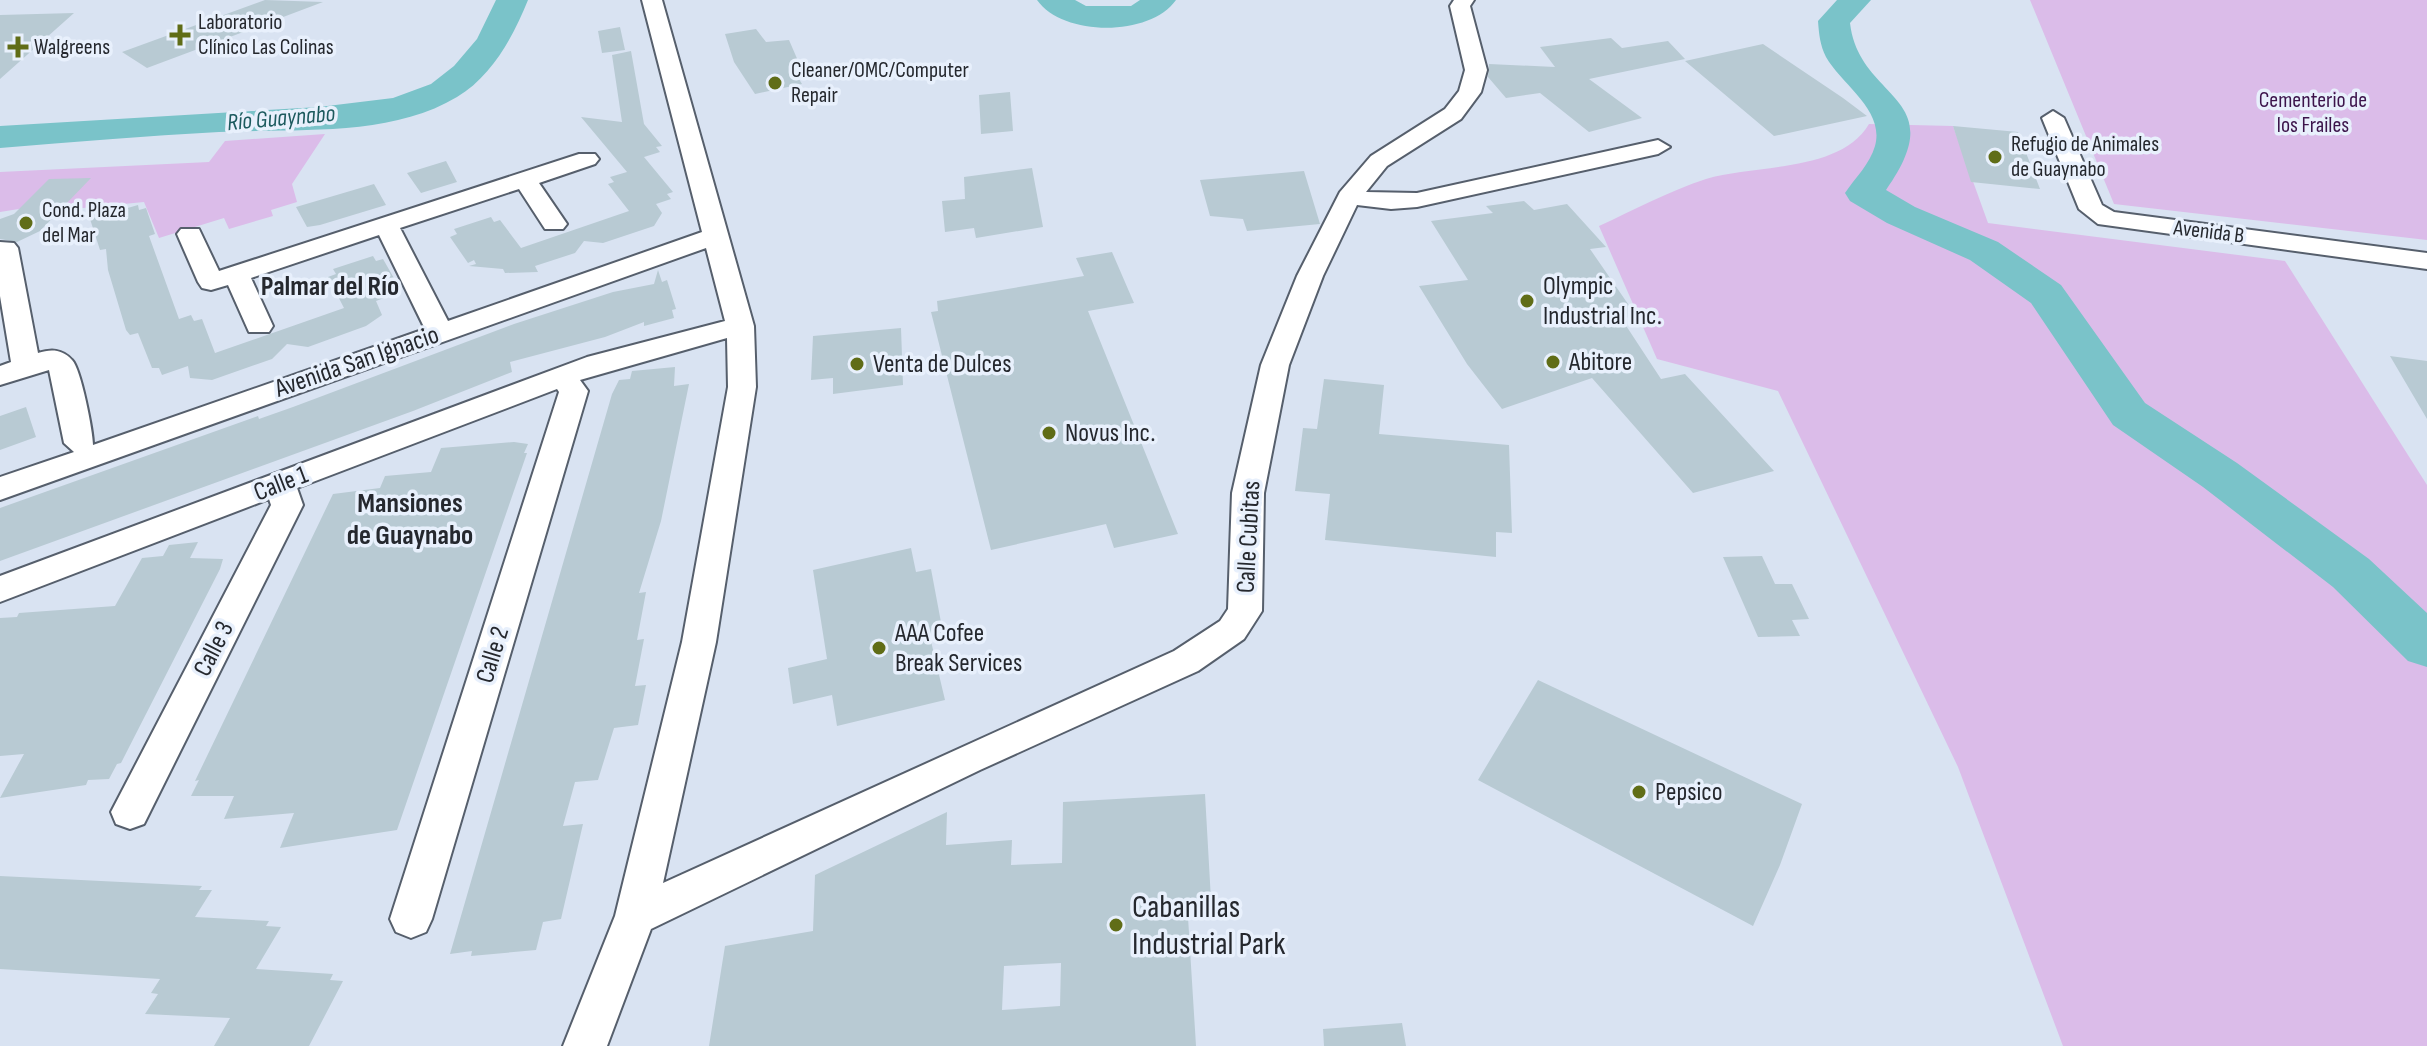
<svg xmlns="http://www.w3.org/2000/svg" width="2427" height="1046" font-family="'Sofia Sans Condensed',sans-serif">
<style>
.green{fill:#dbbce9}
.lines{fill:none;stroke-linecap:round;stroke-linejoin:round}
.river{fill:#7ac3c9;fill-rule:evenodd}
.building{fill:#b8cad3;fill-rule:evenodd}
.minor-casing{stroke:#565f6c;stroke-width:4}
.minor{fill:#fff;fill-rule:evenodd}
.poi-dot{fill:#606d17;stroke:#e8f0fc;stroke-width:3}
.labels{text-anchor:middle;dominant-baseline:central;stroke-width:7;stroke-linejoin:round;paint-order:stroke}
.far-poi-label{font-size:22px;fill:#25282e;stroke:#e8f0fc;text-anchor:start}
.far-park-label{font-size:22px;fill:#3c144b;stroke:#e8f0fc}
.far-street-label{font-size:22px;fill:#25282e;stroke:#e8f0fc}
.far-water-label{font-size:24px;font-style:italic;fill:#1c5a5e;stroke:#e8f0fc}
.poi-label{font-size:26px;fill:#25282e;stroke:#e8f0fc;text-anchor:start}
.street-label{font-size:26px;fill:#25282e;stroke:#e8f0fc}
.neighbourhood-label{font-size:28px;font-weight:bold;fill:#25282e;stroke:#e8f0fc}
.near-poi-label{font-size:32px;fill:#25282e;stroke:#e8f0fc;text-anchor:start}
</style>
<rect width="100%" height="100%" fill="#d9e3f2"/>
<path class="green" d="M2030,0H2427V240L2114,204Z
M1869,124L1953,126L1988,223L2285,261L2427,485V1046H2063L1958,767L1778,391L1657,359L1599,226C1634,210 1669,191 1706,179C1755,164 1840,173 1869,124Z
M325,134L292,184L297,202L271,210L273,216L229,229L224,218L159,238L144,202L52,211L50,204L0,212V172L209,162L225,141Z"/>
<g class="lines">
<path class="river" d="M496,0H528C513,37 492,76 457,97C389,138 295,128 219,132C146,136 73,142 0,148V126L319,107L393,98L431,84L454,66L477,39Z
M1037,0H1075L1086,6H1131L1140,0H1176C1150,37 1063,37 1037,0Z
M1837,0H1871L1850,23C1859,102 1954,94 1886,190L1915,207L1998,242L2061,285L2145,403L2237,463L2369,559L2427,613V667L2408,661L2333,587L2203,487L2113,425L2031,303L1970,260L1887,223L1850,201L1845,193C1855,178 1870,164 1875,146C1885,110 1842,85 1826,57C1820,45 1819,34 1818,21Z"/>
</g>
<path class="building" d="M265,0L323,2L147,68L122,52Z
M74,13L0,79V15Z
M620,27L625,50L602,53L598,31Z
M756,29L766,42L789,40L805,77L799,79L802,84L755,94L734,62L725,34Z
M1611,38L1622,48L1668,41L1685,59L1589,79L1642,118L1589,132L1540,93L1506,98L1488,77L1489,64L1555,67L1540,47Z
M1763,44L1843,98L1867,116L1774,136L1685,61Z
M631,51L644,124L662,146L656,147L660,152L644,157L673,192L667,194L671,199L656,204L662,213L654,226L603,243L584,241L575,253L535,266L538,272L505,273L503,269L469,266L476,264L474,260L468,263L450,237L457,234L454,229L491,217L494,222L500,220L521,248L629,211L608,184L614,182L610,177L627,172L581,117L622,122L612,55Z
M1010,92L1013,131L981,134L979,95Z
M1953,126L2018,132L2040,189L1971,182Z
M446,161L457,182L421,193L407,173Z
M1032,168L1043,227L976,238L974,228L945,232L942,201L965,199L964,177Z
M1304,171L1320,224L1247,231L1243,219L1210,216L1200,180Z
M91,178L40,231L17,242L0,239V219L14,214L49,179Z
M374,184L386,205L320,225L307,227L296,207Z
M1524,201L1534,210L1567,204L1606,247L1590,249L1637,317L1621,318L1661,379L1685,374L1774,471L1693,493L1592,378L1502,409L1467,364L1419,286L1468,280L1431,221L1493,213L1486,206Z
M138,205L139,210L146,208L155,234L149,236L179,319L191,315L194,321L202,319L215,353L344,308L328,277L336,274L333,269L373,256L376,261L383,259L399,287L392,289L395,294L376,301L382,315L366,326L308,347L287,344L272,359L212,380L190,378L188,366L162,375L159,368H152L138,333L130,335L126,330L108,270L106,249L100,250L90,219Z
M1112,252L1134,303L1088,311L1178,534L1114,548L1106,524L991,550L931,312L938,311L937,301L1084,276L1076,258Z
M658,270L662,282L667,280L676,309L672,310L674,318L644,326V322L605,337L510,362L512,372L413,411L0,561V508L258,416L259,419L293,407L514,324L613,292L654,284Z
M901,328L903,385L833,394V378L811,380L813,336Z
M2390,356L2427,361V419Z
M675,367L674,386L689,384L661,521L639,593L646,592L637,640L644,639L635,686L646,685L638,725L614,728L598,780L575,782L563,826L583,824L561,919L543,922L536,950L471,956L472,951L450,954L612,394L619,380L630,379L632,371Z
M1324,379L1384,385L1379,434L1509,445L1512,533L1496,532V557L1325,540L1330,494L1295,491L1303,428L1317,429Z
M26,407L36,437L0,450V416Z
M514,442L528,444L524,453H527L397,830L280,848L294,813L224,819L234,796H191L199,780L195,781L333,494L380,488L385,476L431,472L441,448Z
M198,542L190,558L223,559L220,569L121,763L117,764L109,779L88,780L86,785L0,798L24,754L0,756V618L17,617L19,613L115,606L142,558L163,556L169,545Z
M911,548L916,572L931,569L943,633L930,637L945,700L837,726L832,695L793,704L788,668L827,659L813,570Z
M1762,556L1775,584H1792L1809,619L1792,620L1800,636L1758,637L1723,557Z
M1538,680L1802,804L1780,865L1753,926L1478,780Z
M1205,794L1211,900L1187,901L1196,1046H709L725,946L813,931L815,875L947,812L946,845L1012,840L1011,865L1062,863L1063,802ZM1061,963L1060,1006L1002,1010L1004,966Z
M0,876L202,886L199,890H212L195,917L269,921L266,926L281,927L256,969L333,974L330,980L343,981L309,1046H214L230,1018L145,1014L158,994L151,993L160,979L0,969Z
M1402,1023L1406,1046H1324L1323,1029Z"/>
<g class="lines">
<defs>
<path id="minor" d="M642,0H662L754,326L756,387L716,642L663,883L1174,651L1220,621L1228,609L1232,493L1261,365L1297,276L1340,192L1371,156L1445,109L1459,91L1465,70L1450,6L1454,0H1474L1470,6L1487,70L1481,92L1461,119L1387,166L1366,192L1417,193L1658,140L1670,147L1658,154L1417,207L1391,209L1357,205L1323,276L1289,365L1264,493L1262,611L1244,639L1198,671L980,770L651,929L607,1046H563L615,916L682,642L728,387L727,338L580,380L588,391L432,919L426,932L411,938L396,932L390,919L559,392L557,389L297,488L303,505L144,824L130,829L116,824L111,812L271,505L269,499L0,602V576L587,357L725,321L706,248L0,500V477L74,452L64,443L49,370L0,385V366L11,362L0,296V242L14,243L18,248L38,353C51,349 62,349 72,360C81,369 93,432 93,445L425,329L379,235L251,278L273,326L269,332H249L228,285L211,290L202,288L198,282L177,234L181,229H199L219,271L579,154H595L599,159L595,164L539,183L567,224L563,229H545L519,189L400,228L448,321L702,232Z
M2053,111L2064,118L2102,205L2114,212L2427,253V269L2098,224L2079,209L2042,118Z"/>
</defs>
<use href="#minor" class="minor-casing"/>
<use href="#minor" class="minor"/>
</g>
<g class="poi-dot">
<path d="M176 23h8v8h8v8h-8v8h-8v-8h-8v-8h8z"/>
<path d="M14 35h8v8h8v8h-8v8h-8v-8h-8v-8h8z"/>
<circle cx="775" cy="83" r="8"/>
<circle cx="1995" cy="157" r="8"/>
<circle cx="26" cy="223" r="8"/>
<circle cx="1527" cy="301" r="8"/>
<circle cx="1553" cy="362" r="8"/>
<circle cx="857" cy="364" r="8"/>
<circle cx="1049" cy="433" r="8"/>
<circle cx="879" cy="648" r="8"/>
<circle cx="1639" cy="792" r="8"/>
<circle cx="1116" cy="925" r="8"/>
</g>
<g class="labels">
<g class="far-poi-label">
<text x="198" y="22">Laboratorio<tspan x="198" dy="25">Clínico Las Colinas</tspan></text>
<text x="34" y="47">Walgreens</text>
<text x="791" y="70">Cleaner/OMC/Computer<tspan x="791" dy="25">Repair</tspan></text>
<text x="2011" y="144">Refugio de Animales<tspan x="2011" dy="25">de Guaynabo</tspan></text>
<text x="42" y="210">Cond. Plaza<tspan x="42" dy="25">del Mar</tspan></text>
</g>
<g class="far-park-label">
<text x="2313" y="100">Cementerio de<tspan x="2313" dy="25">los Frailes</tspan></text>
</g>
<g class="far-street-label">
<text transform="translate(2209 232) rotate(7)">Avenida B</text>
</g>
<g class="far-water-label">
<text transform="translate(281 118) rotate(-5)">Río Guaynabo</text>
</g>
<g class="poi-label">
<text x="1543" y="286">Olympic<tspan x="1543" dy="30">Industrial Inc.</tspan></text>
<text x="1569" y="362">Abitore</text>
<text x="873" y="364">Venta de Dulces</text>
<text x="1065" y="433">Novus Inc.</text>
<text x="895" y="633">AAA Cofee<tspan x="895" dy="30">Break Services</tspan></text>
<text x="1655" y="792">Pepsico</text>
</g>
<g class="street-label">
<text transform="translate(357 362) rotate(-19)">Avenida San Ignacio</text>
<text transform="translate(281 484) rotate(-21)">Calle 1</text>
<text transform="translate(1249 537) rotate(-87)">Calle Cubitas</text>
<text transform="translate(214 649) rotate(-63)">Calle 3</text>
<text transform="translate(493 655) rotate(-73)">Calle 2</text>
</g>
<g class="neighbourhood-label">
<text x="330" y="286">Palmar del Río</text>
<text x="410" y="503">Mansiones<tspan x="410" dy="32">de Guaynabo</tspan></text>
</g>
<g class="near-poi-label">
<text x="1132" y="907">Cabanillas<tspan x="1132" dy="37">Industrial Park</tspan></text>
</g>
</g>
</svg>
